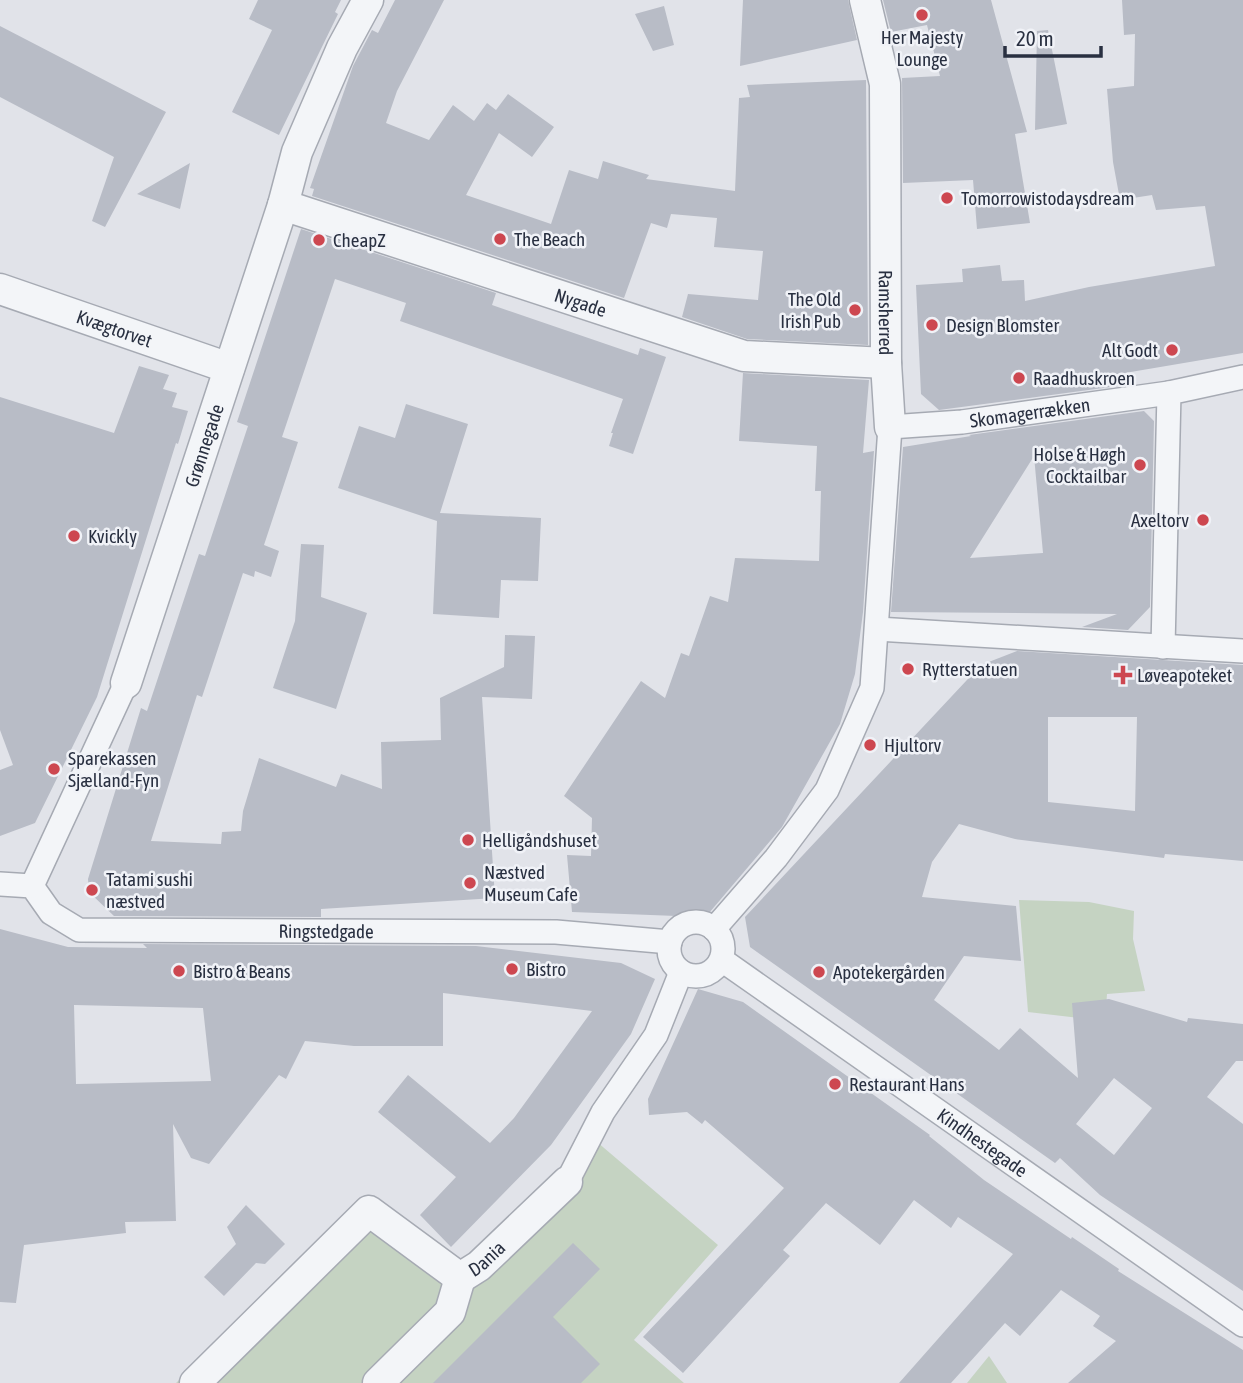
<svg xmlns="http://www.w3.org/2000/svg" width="1243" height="1383" font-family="'Asap Condensed',sans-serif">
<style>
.grass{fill:#c5d3c2}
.building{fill:#b8bcc6;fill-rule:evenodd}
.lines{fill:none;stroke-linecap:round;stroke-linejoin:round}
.pedestrian-casing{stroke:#a6aab3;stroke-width:26}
.minor-casing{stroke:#a6aab3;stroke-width:33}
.pedestrian{stroke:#f3f5f8;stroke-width:23}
.minor{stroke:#f3f5f8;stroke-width:30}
.poi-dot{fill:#cd4750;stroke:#f0f2f7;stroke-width:2.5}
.labels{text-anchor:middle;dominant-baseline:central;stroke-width:5;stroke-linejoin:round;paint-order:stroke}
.poi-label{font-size:19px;fill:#293041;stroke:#f0f2f7;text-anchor:start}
.street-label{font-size:19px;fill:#293041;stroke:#f0f2f7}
</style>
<rect width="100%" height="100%" fill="#e1e3e9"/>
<path class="grass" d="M1019,900L1089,902L1134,911L1133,939L1145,991L1107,994L1105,1021L1028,1012Z
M590,1136L718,1245L634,1340L684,1383H176L263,1301L359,1204L455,1282Z
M989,1356L1007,1383H967Z"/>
<path class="building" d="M258,0H341L335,12L338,14L279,135L232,112L272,30L249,19Z
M395,0H444L397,91L386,123L429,140L453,105L474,121L487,103L496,110L508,94L554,127L532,157L499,133L466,195L551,224L569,170L598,179L603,161L649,175L646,179L735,191L739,98L750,97L747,85L866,80L868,345L747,339L682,317L688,294L758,300L763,251L714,247L717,218L671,214L667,228L651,223L624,298L312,196L314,189L310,188L353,66L372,30L378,33Z
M743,0H848L857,40L740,66Z
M883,0H991L1027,132L1015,134L1030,223L977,229L973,180L903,183L902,78L940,76L927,25L891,32Z
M1122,0H1243V353L1107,376L1118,386L939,410L921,394L916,285L963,282L962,269L1000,265L1002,281L1024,280L1025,301L1089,287L1215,266L1205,206L1156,210L1152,195L1120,200L1113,162L1107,89L1134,86L1135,34L1124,35Z
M664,6L674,45L653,51L635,14Z
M0,26L166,112L105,227L92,221L114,157L0,97Z
M1048,30L1067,124L1035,130L1037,31Z
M190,163L180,209L137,194Z
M301,229L496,293L492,305L638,355L640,348L666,357L633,454L609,446L613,433H611L623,399L400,321L406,303L335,279L282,437L298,442L264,545L279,551L271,577L255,571L254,577L243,573L202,697L197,695L151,841L221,844L222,832L241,831L243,811L259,758L336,787L341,774L382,789L381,742L441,740L440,698L504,667L505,635L535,636L532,699L482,697L495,898L321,909V917L114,916L89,892L88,879L141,708L147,711L199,554L205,556L248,426L237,422Z
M139,366L169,375L163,389L177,393L172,407L188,411L178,444L176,443L97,697L35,823L0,836V770L13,765L0,730V397L114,433Z
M743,373L869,380L863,453L874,451L863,612L855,674L840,724L782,827L709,913L703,917L572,912L567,855L591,856L592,818L564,796L641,681L665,698L681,653L689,656L710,596L728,602L735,558L819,561L821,491H815L817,446L739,441Z
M406,404L468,424L440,513L541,518L538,581L501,580L499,618L433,614L437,521L338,488L359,426L395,438Z
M1144,411L1154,421L1150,607L1128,630L1082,627L1117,614L891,612L903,447L971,436L969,435ZM1034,456L1043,553L970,558Z
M301,544L324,545L321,597L367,613L336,709L273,688L295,621Z
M1017,651L1243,665V861L1165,854L1164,858L1015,839L959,824L932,862L922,897L1016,906L1021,961L964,956L934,1000L999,1050L1020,1028L1078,1078L1072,1003L1109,999L1187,1022L1188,1018L1243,1024V1061H1236L1207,1097L1243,1124V1291L1100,1195L1060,1158L1055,1163L750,947L745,917L981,665ZM1048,717H1137L1135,811L1048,802ZM1114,1078L1152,1108L1114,1155L1076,1124Z
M0,929L68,947L147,948L143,944L476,946L621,963L655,979L631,1034L551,1145L451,1247L420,1215L456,1177L378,1112L408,1075L490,1143L514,1118L592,1011L443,993V1046H354L305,1041L286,1079L279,1075L209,1164L191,1158L173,1124L176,1221L125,1222L126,1233L24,1245L16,1303L0,1302ZM74,1005L203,1008L211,1081L76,1084Z
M698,989L743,1002L930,1135L929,1136L984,1180L1071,1239L1072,1237L1119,1269L1118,1271L1243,1350V1383H1068L1116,1341L1093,1326L1100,1316L1061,1290L1020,1336L1005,1323L951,1383H899L1013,1254L958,1217L951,1228L914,1200L880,1245L826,1203L783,1250L790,1256L683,1373L643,1337L784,1188L705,1120L702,1124L687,1112L649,1115L648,1099Z
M246,1205L285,1244L265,1264L256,1263L224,1296L204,1277L236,1244L227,1227Z
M573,1243L600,1269L553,1317L600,1364L581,1383H433Z"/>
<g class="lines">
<defs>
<g id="pedestrian">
<path d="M877,629L1243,651"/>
<path d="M1163,647L1169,393L1243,377"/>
<path id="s1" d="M0,884L32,886L51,913L79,930L556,932L670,942"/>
<path d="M32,886L126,683"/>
<circle cx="696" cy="949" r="27"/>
<path id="s2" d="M714,929L776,858L827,790L872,688L890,427L962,422L1169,393"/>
<path id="s3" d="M722,960L1243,1325"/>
<path d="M567,1182L603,1112L656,1035L681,972"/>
</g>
<g id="minor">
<path id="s4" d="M865,0L885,84L886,363L890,427"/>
<path id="s5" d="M283,205L744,356L886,363"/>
<path id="s6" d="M0,289L229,368"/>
<path id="s7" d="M126,683L283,205L297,152L342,48L368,0"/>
<path id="s8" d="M460,1278L479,1266L567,1182"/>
<path d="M195,1383L369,1211L460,1278"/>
<path d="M378,1383L450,1312L460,1278"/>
</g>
</defs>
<use href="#pedestrian" class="pedestrian-casing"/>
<use href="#minor" class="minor-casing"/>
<use href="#pedestrian" class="pedestrian"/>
<use href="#minor" class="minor"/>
</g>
<g class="poi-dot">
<circle cx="922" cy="15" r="7"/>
<circle cx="947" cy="198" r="7"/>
<circle cx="500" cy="239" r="7"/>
<circle cx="319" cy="240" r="7"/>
<circle cx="855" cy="310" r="7"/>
<circle cx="932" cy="325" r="7"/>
<circle cx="1172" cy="350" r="7"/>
<circle cx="1019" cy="378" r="7"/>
<circle cx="1140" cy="465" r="7"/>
<circle cx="1203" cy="520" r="7"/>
<circle cx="74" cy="536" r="7"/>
<circle cx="908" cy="669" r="7"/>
<path d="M1119.5 664.5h7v7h7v7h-7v7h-7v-7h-7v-7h7z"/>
<circle cx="870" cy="745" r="7"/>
<circle cx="54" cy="769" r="7"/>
<circle cx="468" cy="840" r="7"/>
<circle cx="470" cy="883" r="7"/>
<circle cx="92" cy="890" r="7"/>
<circle cx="512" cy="969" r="7"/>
<circle cx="179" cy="971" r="7"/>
<circle cx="819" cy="972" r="7"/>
<circle cx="835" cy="1084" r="7"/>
</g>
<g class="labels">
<g class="poi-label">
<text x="922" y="37" text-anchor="middle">Her Majesty<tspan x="922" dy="22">Lounge</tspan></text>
<text x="961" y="198">Tomorrowistodaysdream</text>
<text x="514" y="239">The Beach</text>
<text x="333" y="240">CheapZ</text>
<text x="841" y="299" text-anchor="end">The Old<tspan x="841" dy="22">Irish Pub</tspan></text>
<text x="946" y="325">Design Blomster</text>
<text x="1158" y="350" text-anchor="end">Alt Godt</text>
<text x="1033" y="378">Raadhuskroen</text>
<text x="1126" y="454" text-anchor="end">Holse &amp; Høgh<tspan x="1126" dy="22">Cocktailbar</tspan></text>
<text x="1189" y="520" text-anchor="end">Axeltorv</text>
<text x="88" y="536">Kvickly</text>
<text x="922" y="669">Rytterstatuen</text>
<text x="1137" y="675">Løveapoteket</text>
<text x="884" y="745">Hjultorv</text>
<text x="68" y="758">Sparekassen<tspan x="68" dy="22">Sjælland-Fyn</tspan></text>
<text x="482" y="840">Helligåndshuset</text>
<text x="484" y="872">Næstved<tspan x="484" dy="22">Museum Cafe</tspan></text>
<text x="106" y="879">Tatami sushi<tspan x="106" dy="22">næstved</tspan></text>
<text x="526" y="969">Bistro</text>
<text x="193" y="971">Bistro &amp; Beans</text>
<text x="833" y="972">Apotekergården</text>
<text x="849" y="1084">Restaurant Hans</text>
</g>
<g class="street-label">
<text stroke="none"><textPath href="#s5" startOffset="313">Nygade</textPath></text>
<text stroke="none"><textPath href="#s4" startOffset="315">Ramsherred</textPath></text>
<text stroke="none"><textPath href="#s6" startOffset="121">Kvægtorvet</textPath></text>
<text stroke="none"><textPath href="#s2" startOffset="693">Skomagerrækken</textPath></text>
<text stroke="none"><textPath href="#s7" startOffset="250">Grønnegade</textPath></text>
<text stroke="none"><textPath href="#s1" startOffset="345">Ringstedgade</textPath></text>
<text stroke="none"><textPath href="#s3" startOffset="318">Kindhestegade</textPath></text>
<text stroke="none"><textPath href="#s8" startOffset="33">Dania</textPath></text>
</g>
</g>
<path d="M1005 46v10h96v-10" fill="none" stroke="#293041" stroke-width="3.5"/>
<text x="1016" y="46" font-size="21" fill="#293041" stroke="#f0f2f7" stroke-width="5" paint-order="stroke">20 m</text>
</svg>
